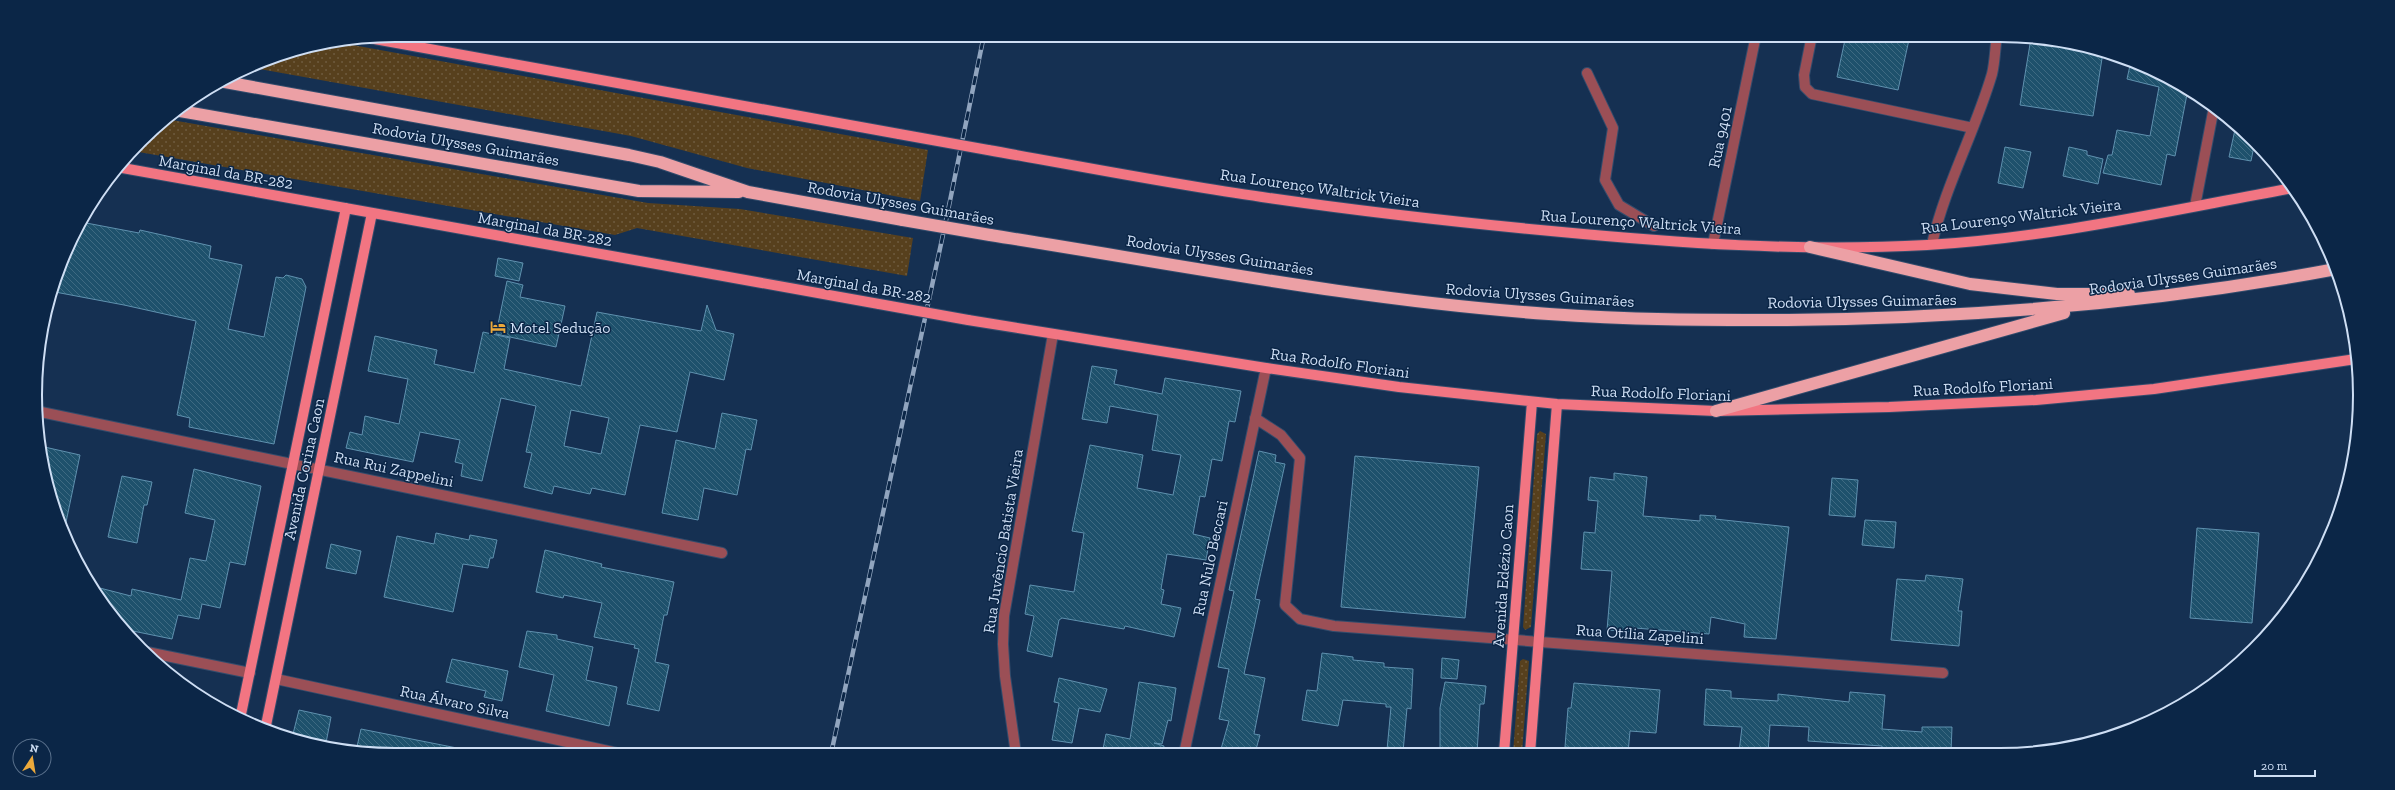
<svg xmlns="http://www.w3.org/2000/svg" width="2395" height="790" font-family="'Zilla Slab',serif">
<style>
.grass{fill:url(#grass-dots)}
.building{fill:url(#building-back-hatch);stroke:#5f91af;fill-rule:evenodd}
.lines{fill:none;stroke-linecap:round;stroke-linejoin:round}
.minor-casing{stroke:#334c6c;stroke-width:12}
.major-casing{stroke:#334c6c;stroke-width:12}
.highway-casing{stroke:#334c6c;stroke-width:14}
.minor{stroke:#9b4f56;stroke-width:10}
.major{stroke:#f27582;stroke-width:10}
.highway{stroke:#eca0a5;stroke-width:12}
.rail-casing{stroke:#91a5bf;stroke-width:4.5}
.rail{stroke:#0b2647;stroke-width:3;stroke-dasharray:9;stroke-linecap:butt}
.major-bridge-casing{stroke:#334c6c;stroke-width:12;stroke-linecap:butt}
.highway-bridge-casing{stroke:#334c6c;stroke-width:14;stroke-linecap:butt}
.major-bridge{stroke:#f27582;stroke-width:10}
.highway-bridge{stroke:#eca0a5;stroke-width:12}
.labels{text-anchor:middle;dominant-baseline:central;stroke-width:3;stroke-linejoin:round;paint-order:stroke}
.street-label{font-size:16px;fill:#cedef4;stroke:#0b2647}
.poi-label{font-size:16px;fill:#cedef4;stroke:#0b2647;text-anchor:start}
.rim{fill:none;stroke:#cedef4;stroke-width:2}
</style>
<defs>
<pattern id="grass-dots" width="8" height="8" patternUnits="userSpaceOnUse"><rect width="8" height="8" fill="#57401d"/><path d="M2 2h.1M6 6h.1" fill="none" stroke="#6e5b3e" stroke-width="1.8" stroke-linecap="round"/></pattern>
<pattern id="building-back-hatch" width="6" height="6" patternUnits="userSpaceOnUse"><rect width="6" height="6" fill="#1e516c"/><path d="M-1 5l2 2M0 0l6 6M5-1l2 2" fill="none" stroke="#3e6a82"/></pattern>
</defs>
<rect width="100%" height="100%" fill="#153052"/>
<path class="grass" d="M331,41L928,150L920,201L747,168L631,136L249,67L257,62Z
M166,119L648,203L740,209L913,238L907,276L637,228L615,235L133,151L157,124Z
M1540,431L1546,434L1531,627L1525,630L1523,627L1537,434Z
M1523,659L1529,661L1522,753H1513L1520,661Z"/>
<path class="building" d="M1846,35H1910L1898,90L1837,77Z
M2031,38L2070,42L2103,52L2093,116L2020,105Z
M2131,61L2188,89L2175,156L2167,154L2161,185L2103,173L2108,155H2112L2117,130L2150,136L2159,87L2127,79Z
M2236,125L2255,141L2251,161L2229,157Z
M2005,147L2031,152L2023,188L1998,183Z
M2069,147L2087,151V155L2103,159L2098,184L2063,176Z
M81,222L139,233L140,230L211,246L209,258L242,265L228,329L264,337L276,277L283,278L286,275L302,279L306,287L274,444L189,427L190,418L177,415L196,321L124,305L55,292L72,236Z
M498,258L523,263L519,281L495,276Z
M507,281L523,285L520,297L565,306L556,347L496,334Z
M707,305L716,330L734,334L724,380L690,372L677,432L640,425L625,495L592,488L590,494L554,486L552,494L524,487L532,453L526,452L536,406L501,398L482,481L461,476L463,464L455,462L460,440L420,432L413,462L346,448L350,432L362,435L365,416L399,424L408,379L368,371L375,336L437,350L434,364L474,373L483,332L510,338L504,369L581,386L597,312L701,331ZM571,410L609,418L601,454L564,446Z
M1092,366L1117,370L1114,384L1162,394L1165,378L1241,391L1235,422L1229,421L1222,461L1212,459L1205,497L1200,496L1193,534L1210,538L1206,560L1167,554L1161,589L1164,590L1161,604L1181,608L1174,637L1125,626L1124,629L1062,618L1059,620L1052,657L1027,651L1034,616L1025,614L1030,585L1074,592L1084,533L1072,531L1090,445L1143,455L1137,488L1173,495L1181,455L1152,450L1158,415L1110,406L1107,423L1082,419Z
M722,413L757,420L751,450L746,449L737,495L704,488L698,520L662,513L676,440L715,449Z
M40,446L80,455L65,527L47,488Z
M1259,451L1276,455L1275,462L1285,464L1255,599L1260,600L1244,674L1265,678L1254,734L1260,735L1255,753H1239L1221,749L1229,721L1219,719L1229,669L1218,667L1234,591L1229,590Z
M1355,456L1479,467L1465,618L1341,607Z
M194,469L261,486L245,565L230,562L220,608L202,604L199,619L178,615L172,639L123,629L96,595L92,586L131,596L132,589L181,600L190,558L206,561L215,520L185,513Z
M1614,473L1647,477L1643,516L1700,521V515L1716,516L1715,519L1789,527L1776,639L1744,637L1745,624L1711,617L1709,634L1635,628V632L1607,630L1612,571L1581,569L1584,532L1595,533L1598,501L1588,500L1590,477L1614,480Z
M122,476L152,482L147,505H144L137,543L108,537Z
M1832,478L1858,480L1855,517L1829,515Z
M1865,520L1896,522L1894,548L1862,545Z
M2197,528L2259,533L2252,623L2190,618Z
M436,533L469,540L470,535L497,540L493,558H490L488,568L463,564L453,612L384,597L397,536L434,544Z
M331,544L361,551L356,574L326,568Z
M545,550L602,564L601,567L674,582L667,615H664L655,662L669,665L659,711L627,704L639,649L634,648L635,645L594,637L602,603L564,595L563,598L536,592Z
M1926,575L1963,579L1958,611H1962L1959,646L1891,640L1897,579L1925,581Z
M527,631L557,635V639L593,647L586,680L617,687L609,726L546,711L554,675L519,667Z
M1322,653L1353,657V660L1384,663V667L1413,669L1411,709L1407,708L1403,752L1387,750L1391,707H1386V704L1343,700L1338,726L1302,720L1307,690L1317,691Z
M1442,658L1459,660L1457,679L1441,678Z
M452,659L508,671L502,701L484,697L486,691L446,682Z
M1059,678L1107,689L1100,712L1079,708L1072,743L1052,740L1059,703L1054,702Z
M1139,682L1176,688L1171,721L1168,720L1162,744L1154,743L1164,746L1163,754H1126L1103,749L1106,734L1130,739Z
M1445,682L1486,686L1484,704H1480L1477,753H1440V708Z
M1574,683L1660,690L1656,733L1630,731L1628,753L1565,747L1568,708H1571Z
M1706,689L1731,691V698L1778,701V694L1849,702L1850,692L1885,695L1882,729L1922,732V727H1952L1951,752H1882V746L1808,741L1809,727L1770,725L1768,752H1739L1742,727L1704,725Z
M299,710L331,717L325,748L292,738Z
M361,729L457,748L456,755H395L356,751Z"/>
<g class="lines">
<defs>
<path id="minor" d="M1812,35L1804,75L1805,87L1812,94L1973,128
M1587,73L1613,128L1605,180L1619,205L1654,226
M2195,206L2214,107
M1713,244L1756,35
M1932,244C1945,186 1975,132 1992,74C1995,62 1995,48 1997,35
M36,411L722,553
M1255,418L1281,435L1300,458L1285,605L1300,619L1334,626L1943,673
M142,651L250,673
M276,679L627,755
M1016,754L1005,676L1003,644L1004,616L1053,334
M1184,754L1266,368"/>
<path id="major" d="M369,38L899,134
M988,150C1079,166 1170,184 1262,197C1358,211 1454,222 1551,231C1676,243 1802,252 1927,245C2050,238 2172,210 2293,188
M117,167L879,304
M968,320L1266,368L1399,387L1557,404L1716,411L1889,407L2036,400L2154,389L2356,359
M240,719L346,208
M265,730L372,213
M1504,753L1532,402
M1530,753L1557,404"/>
<path id="highway" d="M225,82L629,155L660,162L748,192L903,220
M180,111L639,191L739,192
M990,235C1175,264 1361,301 1549,314C1628,320 1708,320 1788,320C1972,318 2155,303 2336,269
M1810,247L1970,284L2057,294H2129
M1716,411L2064,313"/>
</defs>
<use href="#minor" class="minor-casing"/>
<use href="#major" class="major-casing"/>
<use href="#highway" class="highway-casing"/>
<use href="#minor" class="minor"/>
<use href="#major" class="major"/>
<use href="#highway" class="highway"/>
<defs>
<path id="rail" d="M831,754L944,230L984,35"/>
</defs>
<use href="#rail" class="rail-casing"/>
<use href="#rail" class="rail"/>
<defs>
<path id="major-bridge" d="M899,134L988,150
M879,304L968,320"/>
<path id="highway-bridge" d="M903,220L990,235"/>
</defs>
<use href="#major-bridge" class="major-bridge-casing"/>
<use href="#highway-bridge" class="highway-bridge-casing"/>
<use href="#major-bridge" class="major-bridge"/>
<use href="#highway-bridge" class="highway-bridge"/>
</g>
<defs>
<symbol id="hotel-bare" viewBox="-9 -9 18 18"><path d="M-6-4.5h1.5V1H6V5H4.5V3h-9V5H-6ZM-4 0a1.8 1.8 0 1 1 3.6 0ZM.5 0V-2.5h3Q6-2.5 6 0Z" fill="#eca93b" stroke="#0b2647" stroke-width="2.5" paint-order="stroke"/></symbol>
</defs>
<g fill-rule="evenodd">
<use href="#hotel-bare" x="487" y="316" width="22" height="22"/>
</g>
<g class="labels">
<g class="street-label">
<text transform="translate(1720 137) rotate(-78)">Rua 9401</text>
<text transform="translate(466 144) rotate(10)">Rodovia Ulysses Guimarães</text>
<text transform="translate(226 172) rotate(10)">Marginal da BR-282</text>
<text transform="translate(1320 188) rotate(8)">Rua Lourenço Waltrick Vieira</text>
<text transform="translate(901 203) rotate(10)">Rodovia Ulysses Guimarães</text>
<text transform="translate(2021 216) rotate(-7)">Rua Lourenço Waltrick Vieira</text>
<text transform="translate(1641 222) rotate(4)">Rua Lourenço Waltrick Vieira</text>
<text transform="translate(545 229) rotate(10)">Marginal da BR-282</text>
<text transform="translate(1220 255) rotate(9)">Rodovia Ulysses Guimarães</text>
<text transform="translate(2183 276) rotate(-8)">Rodovia Ulysses Guimarães</text>
<text transform="translate(864 286) rotate(10)">Marginal da BR-282</text>
<text transform="translate(1540 295) rotate(4)">Rodovia Ulysses Guimarães</text>
<text transform="translate(1862 301) rotate(-1)">Rodovia Ulysses Guimarães</text>
<text transform="translate(1340 363) rotate(8)">Rua Rodolfo Floriani</text>
<text transform="translate(1983 387) rotate(-3)">Rua Rodolfo Floriani</text>
<text transform="translate(1661 393) rotate(2)">Rua Rodolfo Floriani</text>
<text transform="translate(304 469) rotate(-78)">Avenida Corina Caon</text>
<text transform="translate(394 469) rotate(12)">Rua Rui Zappelini</text>
<text transform="translate(1003 541) rotate(-81)">Rua Juvêncio Batista Vieira</text>
<text transform="translate(1210 558) rotate(-78)">Rua Nulo Beccari</text>
<text transform="translate(1503 576) rotate(-86)">Avenida Edézio Caon</text>
<text transform="translate(1640 634) rotate(4)">Rua Otília Zapelini</text>
<text transform="translate(455 702) rotate(12)">Rua Álvaro Silva</text>
</g>
<g class="poi-label">
<text x="510" y="327">Motel Sedução</text>
</g>
</g>
<path d="M0 0H2395V790H0ZM395 42H2000A353 353 0 0 1 2353 395V395A353 353 0 0 1 2000 748H395A353 353 0 0 1 42 395V395A353 353 0 0 1 395 42Z" fill="#0b2647" fill-rule="evenodd"/>
<path class="rim" d="M395 42H2000A353 353 0 0 1 2353 395V395A353 353 0 0 1 2000 748H395A353 353 0 0 1 42 395V395A353 353 0 0 1 395 42Z"/>
<g transform="translate(32 758) rotate(12)"><circle r="19" fill="#0b2647" stroke="#59708c"/>
<path d="M0-3L7 15L0 10L-7 15Z" fill="#eca93b"/>
<text y="-6" font-size="11" font-weight="bold" text-anchor="middle" fill="#cedef4">N</text>
</g>
<path d="M2255 770v6h60v-6" fill="none" stroke="#cedef4" stroke-width="2"/>
<text x="2261" y="770" font-size="12" fill="#cedef4" stroke="#0b2647" stroke-width="3" paint-order="stroke">20 m</text>
</svg>
